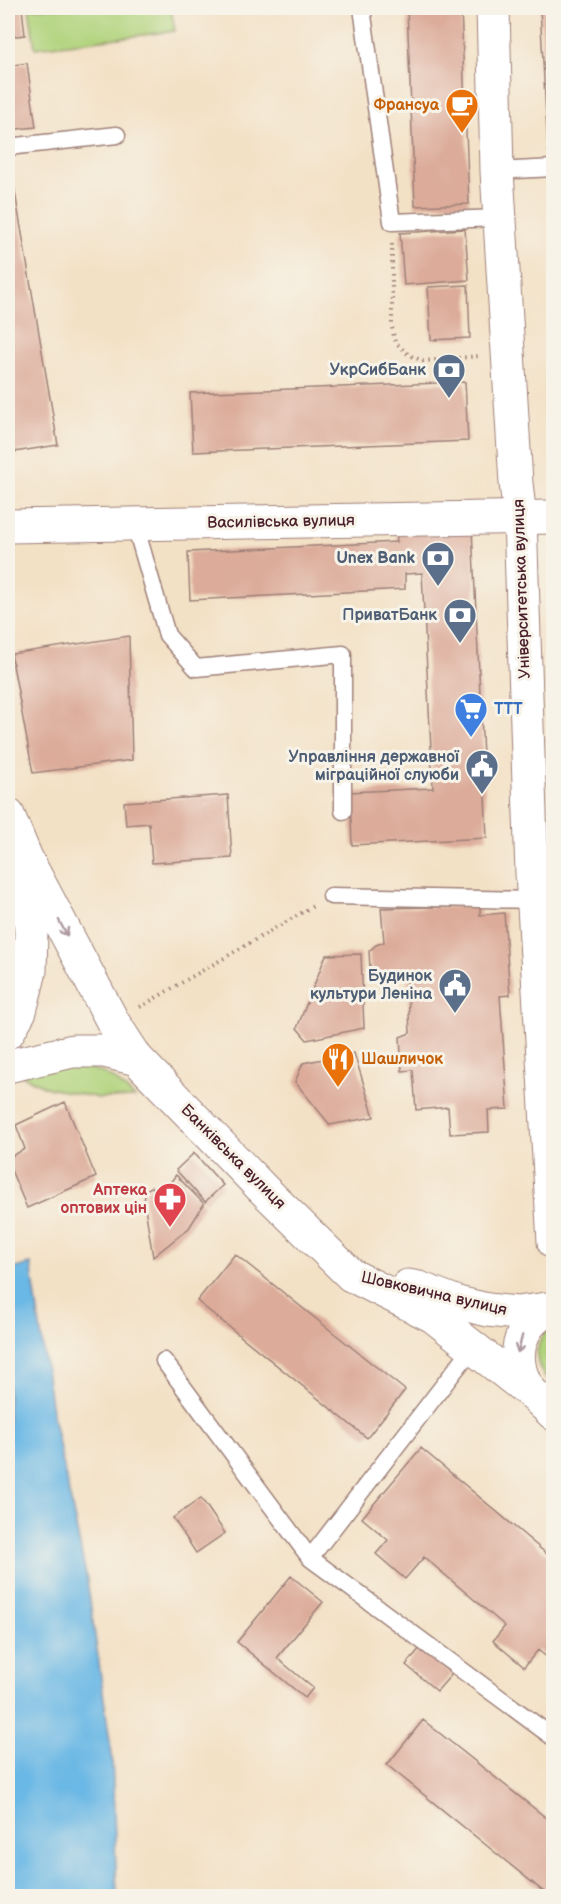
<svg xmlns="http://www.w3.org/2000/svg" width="561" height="1904" font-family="'Balsamiq Sans',sans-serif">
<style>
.green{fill:#b0d37b;stroke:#7d7953;stroke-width:1.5}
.water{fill:#6bb8e5;stroke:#5a6c88;stroke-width:1.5}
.building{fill:#dcab9a}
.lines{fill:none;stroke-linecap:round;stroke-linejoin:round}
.service-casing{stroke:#9e8078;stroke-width:19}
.minor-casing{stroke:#9e8078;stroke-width:35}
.tertiary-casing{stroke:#9e8078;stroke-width:35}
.path{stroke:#9e8078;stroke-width:4;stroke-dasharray:1.5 4.5;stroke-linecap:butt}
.service{stroke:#fff;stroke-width:16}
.minor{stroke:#fff;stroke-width:33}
.tertiary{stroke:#fff;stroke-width:33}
.oneway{stroke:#ae9aa0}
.labels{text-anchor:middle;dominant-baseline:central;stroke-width:6;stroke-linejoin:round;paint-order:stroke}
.food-label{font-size:16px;font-weight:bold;fill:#c56008;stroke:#f7f3e8;text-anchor:end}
.service-label{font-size:16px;font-weight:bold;fill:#4e5e75;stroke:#f7f3e8;text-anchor:end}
.street-label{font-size:16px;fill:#4a1f2b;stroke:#f7f3e8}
.shop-label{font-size:16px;font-weight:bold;fill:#366cbe;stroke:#f7f3e8;text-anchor:start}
.health-label{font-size:16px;font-weight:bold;fill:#be3a42;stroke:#f7f3e8;text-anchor:end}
</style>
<rect width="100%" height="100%" fill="#f7f3e8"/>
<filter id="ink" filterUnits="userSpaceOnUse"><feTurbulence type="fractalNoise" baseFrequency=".0167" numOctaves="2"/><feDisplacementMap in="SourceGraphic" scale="12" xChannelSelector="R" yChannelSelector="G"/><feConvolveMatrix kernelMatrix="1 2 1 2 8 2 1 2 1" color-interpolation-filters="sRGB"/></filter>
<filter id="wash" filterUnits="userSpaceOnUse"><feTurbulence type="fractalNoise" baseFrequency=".008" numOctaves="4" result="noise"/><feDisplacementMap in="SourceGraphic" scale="24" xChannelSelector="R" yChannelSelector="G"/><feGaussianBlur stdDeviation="1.35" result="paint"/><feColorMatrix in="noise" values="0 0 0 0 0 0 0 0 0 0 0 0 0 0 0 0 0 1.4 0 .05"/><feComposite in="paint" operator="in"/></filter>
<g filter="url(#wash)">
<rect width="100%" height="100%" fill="#f3e1c6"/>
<path class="green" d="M29,8H171L175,31L35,48Z
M57,1067C99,1067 104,1069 135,1098H99L48,1088L19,1074Z
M553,1326V1383C532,1369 532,1341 553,1326Z"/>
<path class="water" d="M31,1264L52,1411L87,1580L112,1755L117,1896H8V1270Z"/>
<g id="blocks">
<path class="building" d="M8,8H22L25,35L8,37Z
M407,8H461L469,204L415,206Z
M540,8H554V151H548Z
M27,63L36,127L8,130V66Z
M11,169L58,445L8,453V170Z
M465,229L469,280L404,285L400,233Z
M468,285L470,338L431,340L428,287Z
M465,382L468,441L193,452L190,393Z
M472,529L487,838L352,845L350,792L433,788L422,573L405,574V589L190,600L188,552L397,542L396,532Z
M129,636L132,760L33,773L11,654Z
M228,795L232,858L152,863L149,823L126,825L124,802Z
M480,906V915L504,913L510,995L500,996L508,1109L488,1110L489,1132L450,1134L448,1107L416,1110L413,1070L402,1071L400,1037L410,1033L407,972L377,973L370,967L369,951L376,945L384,942L381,908Z
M361,954L364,1028L307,1040L297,1028L326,955Z
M354,1053L374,1117L330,1125L295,1082L303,1063Z
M65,1102L96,1177L27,1208L8,1163V1158L25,1149L16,1125Z
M194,1153L223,1185L205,1202L176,1170Z
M176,1175L204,1204L189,1228L153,1257L144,1201L146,1190L151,1187L163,1192Z
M235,1254L405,1390L367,1438L197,1301Z
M421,1448L554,1560V1663L538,1650L524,1667L493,1641L505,1626L424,1557L405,1579L376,1554L388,1540L362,1518Z
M201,1498L225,1533L196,1553L173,1518Z
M291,1576L323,1602L277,1658L313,1688L305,1698L237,1642Z
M420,1648L452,1674L437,1691L406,1665Z
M423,1720L554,1824V1896H549L387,1765Z"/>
</g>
</g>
<g filter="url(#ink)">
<use href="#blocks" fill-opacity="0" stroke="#9e8078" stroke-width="1.5"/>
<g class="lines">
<defs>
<path id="service" d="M362,8L392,222L499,218
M8,147L117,135
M497,171L554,168
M135,525L167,635L196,668L343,654V811
M331,896L533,900
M473,1347L310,1558L554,1738
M164,1361L310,1558"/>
<path id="minor" d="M8,526L554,517"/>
<path id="tertiary" d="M493,8L497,171L516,483L520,518L532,873L554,1242
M8,815L26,858L113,1022L137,1059L261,1187L351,1275L433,1316L534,1395L554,1414
M8,1032L20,1011L30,971L31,932L27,872
M8,1066L73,1051H104L137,1059
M408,1286L419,1288L458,1303L488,1310L517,1313L554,1308
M532,1393C508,1365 516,1320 554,1308"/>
</defs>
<use href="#service" class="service-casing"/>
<use href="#minor" class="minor-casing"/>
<use href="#tertiary" class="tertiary-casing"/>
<path class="path" d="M392,244V327L395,342L409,355L423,361L480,356
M140,1007L315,905"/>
<use href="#service" class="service"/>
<use href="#minor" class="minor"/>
<use href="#tertiary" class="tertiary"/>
</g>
<defs><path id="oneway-shaft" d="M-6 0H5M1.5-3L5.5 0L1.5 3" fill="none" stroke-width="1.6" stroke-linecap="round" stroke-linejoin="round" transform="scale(1.5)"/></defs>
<g class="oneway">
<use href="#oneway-shaft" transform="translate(63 928) rotate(62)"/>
<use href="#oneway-shaft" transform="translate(520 1344) rotate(105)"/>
</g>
</g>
<defs>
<symbol id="cafe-pin" viewBox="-11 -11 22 30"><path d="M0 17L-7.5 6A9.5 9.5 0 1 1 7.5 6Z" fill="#e8710a" stroke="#f7f3e8"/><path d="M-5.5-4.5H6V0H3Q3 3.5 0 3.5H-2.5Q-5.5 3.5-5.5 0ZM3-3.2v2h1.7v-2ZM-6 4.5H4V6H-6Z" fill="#fff"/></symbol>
<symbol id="bank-pin" viewBox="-11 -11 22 30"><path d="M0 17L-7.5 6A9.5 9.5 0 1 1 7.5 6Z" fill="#5c6f8a" stroke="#f7f3e8"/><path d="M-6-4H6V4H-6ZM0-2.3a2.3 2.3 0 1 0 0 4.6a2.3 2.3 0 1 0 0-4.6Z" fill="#fff"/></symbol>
<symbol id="supermarket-pin" viewBox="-11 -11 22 30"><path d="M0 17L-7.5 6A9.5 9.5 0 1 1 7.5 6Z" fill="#3f7fe0" stroke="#f7f3e8"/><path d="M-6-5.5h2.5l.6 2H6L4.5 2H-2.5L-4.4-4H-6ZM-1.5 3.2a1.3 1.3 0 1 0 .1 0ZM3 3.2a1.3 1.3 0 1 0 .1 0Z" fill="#fff"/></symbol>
<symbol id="civic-pin" viewBox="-11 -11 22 30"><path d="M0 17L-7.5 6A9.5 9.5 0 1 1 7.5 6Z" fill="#5c6f8a" stroke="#f7f3e8"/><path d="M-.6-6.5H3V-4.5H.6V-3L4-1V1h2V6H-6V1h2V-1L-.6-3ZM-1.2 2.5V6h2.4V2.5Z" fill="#fff"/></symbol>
<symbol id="restaurant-pin" viewBox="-11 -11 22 30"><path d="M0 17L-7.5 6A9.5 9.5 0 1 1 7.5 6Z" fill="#e8710a" stroke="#f7f3e8"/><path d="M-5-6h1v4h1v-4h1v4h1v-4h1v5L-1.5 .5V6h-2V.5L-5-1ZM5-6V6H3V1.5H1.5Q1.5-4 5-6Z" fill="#fff"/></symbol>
<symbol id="pharmacy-pin" viewBox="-11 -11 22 30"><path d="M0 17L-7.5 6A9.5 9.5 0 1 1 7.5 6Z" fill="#e0444e" stroke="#f7f3e8"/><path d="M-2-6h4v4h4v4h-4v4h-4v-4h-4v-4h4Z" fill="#fff"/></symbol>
</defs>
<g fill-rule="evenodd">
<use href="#cafe-pin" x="443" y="86" width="38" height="52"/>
<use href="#bank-pin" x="430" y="351" width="38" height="52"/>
<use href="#bank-pin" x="419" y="539" width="38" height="52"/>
<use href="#bank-pin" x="441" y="596" width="38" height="52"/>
<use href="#supermarket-pin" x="452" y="690" width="38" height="52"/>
<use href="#civic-pin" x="463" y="747" width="38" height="52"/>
<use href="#civic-pin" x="436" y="966" width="38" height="52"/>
<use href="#restaurant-pin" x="319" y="1040" width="38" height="52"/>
<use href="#pharmacy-pin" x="151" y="1180" width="38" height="52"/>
</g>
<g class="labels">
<g class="food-label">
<text x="439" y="105">Франсуа</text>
<text x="361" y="1059" text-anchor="start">Шашличок</text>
</g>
<g class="service-label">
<text x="426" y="370">УкрСибБанк</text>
<text x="415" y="558">Unex Bank</text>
<text x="437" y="615">ПриватБанк</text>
<text x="459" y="757">Управління державної<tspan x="459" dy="18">міграційної слуюби</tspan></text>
<text x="432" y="976">Будинок<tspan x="432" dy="18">культури Леніна</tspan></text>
</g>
<g class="street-label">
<text transform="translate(281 522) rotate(-1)">Василівська вулиця</text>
<text transform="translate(522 589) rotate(-92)">Університетська вулиця</text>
<text transform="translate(233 1157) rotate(45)">Банківська вулиця</text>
<text transform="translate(434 1294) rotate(13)">Шовковична вулиця</text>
</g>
<g class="shop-label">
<text x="494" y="709">ТТТ</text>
</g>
<g class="health-label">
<text x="147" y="1190">Аптека<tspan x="147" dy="18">оптових цін</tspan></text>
</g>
</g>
<rect width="561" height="1904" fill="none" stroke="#f7f3e8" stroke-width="30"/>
</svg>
